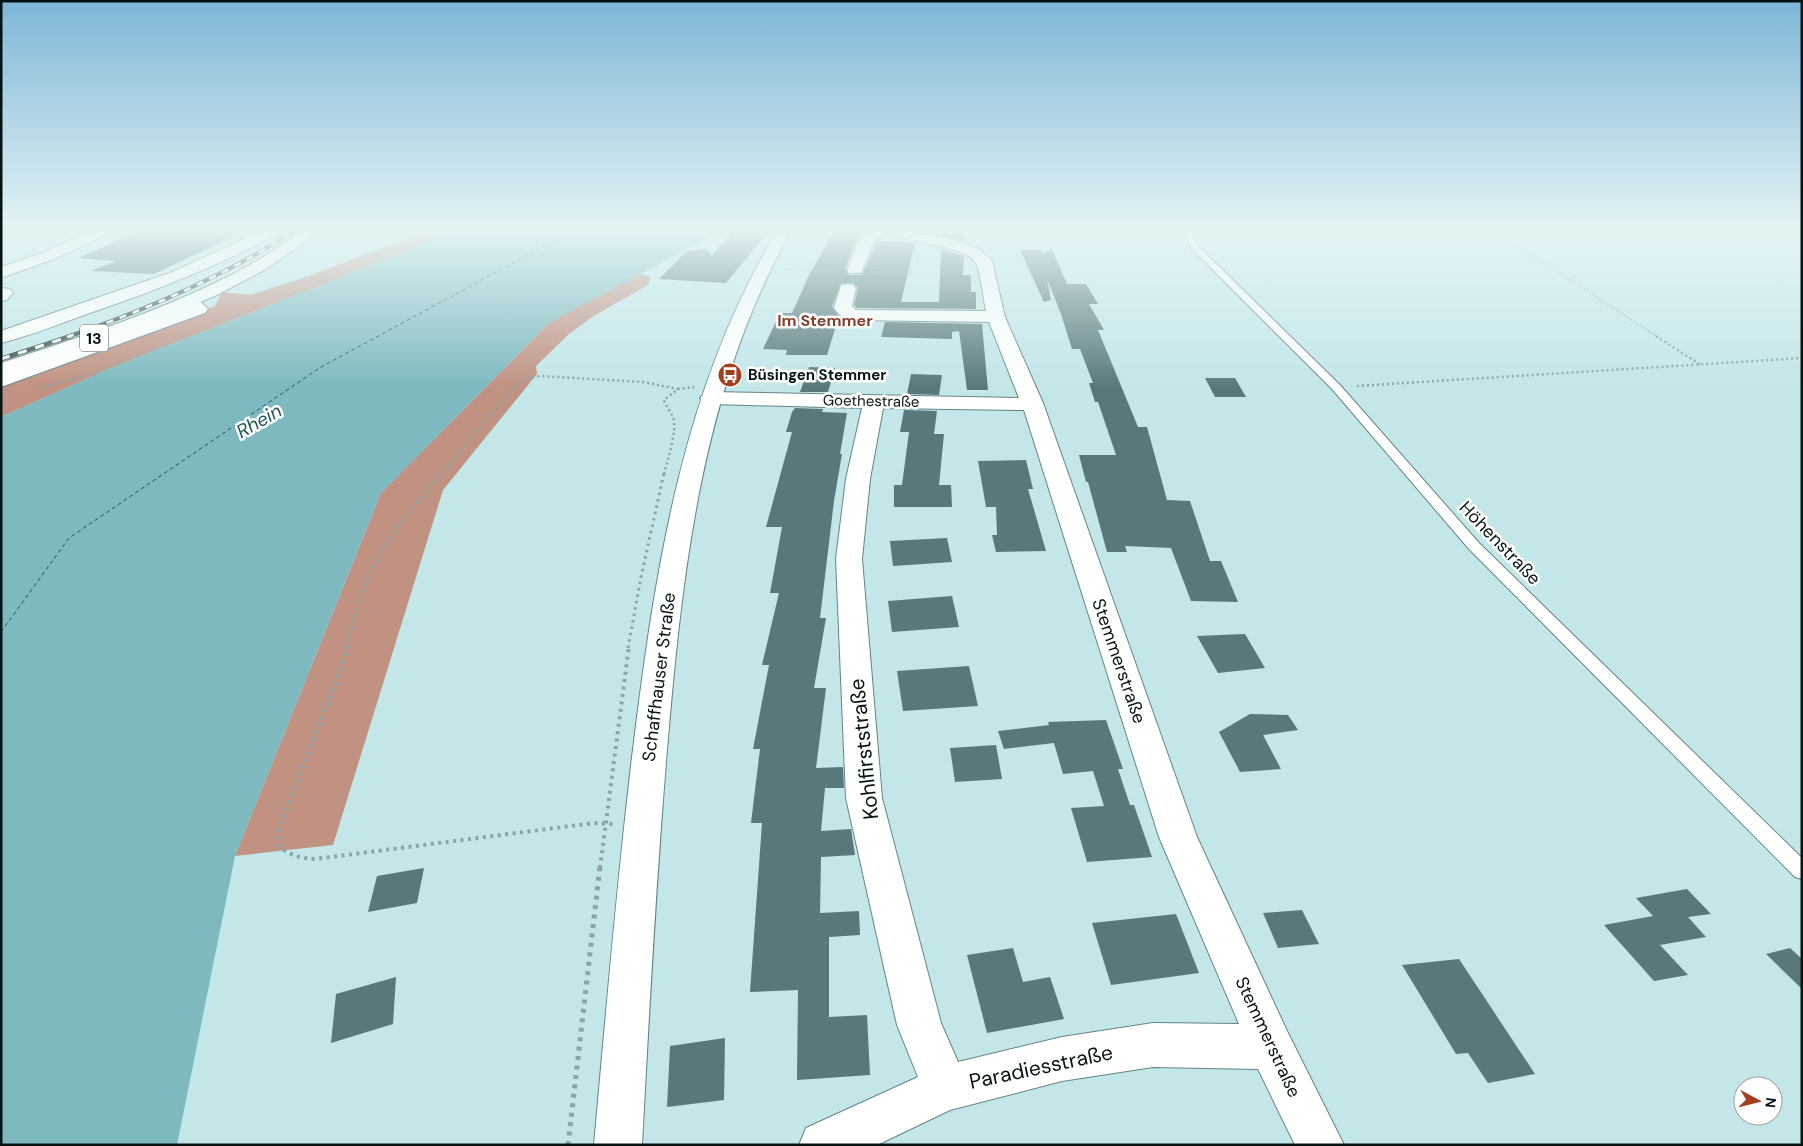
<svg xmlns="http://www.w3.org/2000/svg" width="1803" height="1146" font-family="'DM Sans',sans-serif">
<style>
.forest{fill:#c19182}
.water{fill:#7db9be}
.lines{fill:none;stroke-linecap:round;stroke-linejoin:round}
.ferry{stroke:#205559;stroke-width:1;stroke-dasharray:4 3;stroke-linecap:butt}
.building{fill:#58787b}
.lane-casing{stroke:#648487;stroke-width:2}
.street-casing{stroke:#648487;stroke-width:2}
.secondary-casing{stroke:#648487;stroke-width:2}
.primary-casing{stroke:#648487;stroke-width:2}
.path-far4{stroke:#89a5a8;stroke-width:2;stroke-dasharray:1 2.5;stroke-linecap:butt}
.path-far3{stroke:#89a5a8;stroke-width:2.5;stroke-dasharray:2 3;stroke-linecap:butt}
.path-far2{stroke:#89a5a8;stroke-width:3;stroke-dasharray:2.5 4;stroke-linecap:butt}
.path-far1{stroke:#89a5a8;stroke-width:4;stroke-dasharray:3 4.5;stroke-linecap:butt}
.path{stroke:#89a5a8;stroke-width:5;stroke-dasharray:4 5.5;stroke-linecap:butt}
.lane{fill:#fff;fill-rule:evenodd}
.street{fill:#fff;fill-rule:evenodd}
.secondary{fill:#fff;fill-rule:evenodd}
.primary{fill:#fff;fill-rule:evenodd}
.rail-far1-casing{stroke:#3b4e50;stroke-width:4}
.rail-casing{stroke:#3b4e50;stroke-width:4.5}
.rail-far1{stroke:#fff;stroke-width:2.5;stroke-dasharray:7;stroke-linecap:butt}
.rail{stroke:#fff;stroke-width:3;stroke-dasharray:9;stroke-linecap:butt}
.labels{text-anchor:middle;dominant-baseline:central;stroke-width:5;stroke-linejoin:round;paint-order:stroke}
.far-poi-label{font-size:15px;font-weight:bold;fill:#061314;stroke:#fff;text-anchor:start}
.far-street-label{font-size:15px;fill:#061314;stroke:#fff}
.far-neighbourhood-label{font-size:16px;font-weight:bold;fill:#843f2c;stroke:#fff}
.shield{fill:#fff;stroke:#515a5a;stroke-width:1}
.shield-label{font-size:16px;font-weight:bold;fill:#061314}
.street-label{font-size:18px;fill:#061314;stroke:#fff}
.water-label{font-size:19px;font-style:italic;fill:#205559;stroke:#fff}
.near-street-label{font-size:21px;fill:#061314;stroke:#fff}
</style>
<rect width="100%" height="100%" fill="#c3e6e9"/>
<path class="forest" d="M435,228H466L109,369L1,417V381L215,306L222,292L251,295L307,277Z
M638,273L651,277L648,285L592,317L569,334L536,366L537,374L443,490L333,845L235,856L381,493L549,323Z"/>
<path class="water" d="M466,228H726L549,323L381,493L235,856L177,1145H1V417L109,369Z"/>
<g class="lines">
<path class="ferry" d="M1,632L69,538L321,367L578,228"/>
</g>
<path class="building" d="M836,228H865L855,244L845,269L849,275H862L877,241L915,243L901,302H939L941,249L964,256L963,275H971V292H976V309L857,308L854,305L858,288L853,283H841L832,307L839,316L827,355H786L787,350L763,349L780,313H792L809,275Z
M942,228H964V241L942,236Z
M140,230L241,233L154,274L91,271L116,261L79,258Z
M734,231L767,233L726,283L659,279L687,251L705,249L712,255Z
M1052,249L1067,284H1086L1098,304H1089L1104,330H1098L1138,427H1147L1167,500L1190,501L1210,561H1221L1238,602L1191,601L1171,548L1125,546L1127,552H1107L1088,482H1086L1079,455H1116L1098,402H1095L1089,383H1093L1080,349H1072L1061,314L1047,279L1051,300L1044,302L1020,250H1041L1042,254Z
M885,322L982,324L988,390H967L959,331L952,332V339L881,337Z
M809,367L835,368L828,392H800Z
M911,374L942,375L939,395L907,394Z
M1205,378H1235L1246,397H1215Z
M795,408L823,409L822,412L847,413L840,454H842L834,501L820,618H826L814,688H826L816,768L843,767L844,788H825L821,831L851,829L855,855L821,857L820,913L859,911L860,935L829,937V1017L867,1015L870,1075L797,1080L798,990L750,992L762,823H751L760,749H753L769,665H762L779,593H770L782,527H766L792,432H786L792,412Z
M904,410L937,411L934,434H944L939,485H951L952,507H894V485H902L909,432H900Z
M1026,460L1033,489H1028L1046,551L996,552L992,535H997L996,507H986L978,461Z
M947,538L952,562L893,566L890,541Z
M952,596L959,627L892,632L888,601Z
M1245,634L1265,668L1218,673L1197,636Z
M969,666L978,706L903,711L897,671Z
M1250,714L1288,715L1298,730L1263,735L1281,769L1240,772L1219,732Z
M1106,720L1123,769H1118L1130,805H1134L1152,857L1087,862L1071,808L1104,806L1093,771L1063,774L1054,743L1004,749L998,731L1049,725L1048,722Z
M996,745L1002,779L955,782L950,748Z
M424,868L417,903L368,912L377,876Z
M1687,889L1711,914L1688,917L1706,937L1660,945L1688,975L1654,981L1604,925L1653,916L1636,898Z
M1302,910L1319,944L1278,948L1263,913Z
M1176,914L1199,973L1111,985L1092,923Z
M1013,948L1023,982L1050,977L1064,1019L987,1033L967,955Z
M1790,948L1802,959V989L1766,954Z
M1459,959L1535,1074L1488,1083L1468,1053L1456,1054L1402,965Z
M396,977L393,1024L331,1043L336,994Z
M725,1038L724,1100L667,1107L670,1046Z"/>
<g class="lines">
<defs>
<path id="lane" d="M1183,228H1191L1198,246L1340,385L1479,543L1802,858V879L1795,877L1469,549L1332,389L1192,249Z"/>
<path id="street" d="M98,228H117L115,231L54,259L1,278V267L42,253Z
M268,228H286L284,231C220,265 153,292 84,315C57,325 29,336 1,343V331L172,272Z
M871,228H902L916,233L958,241L981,250L992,261L1005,317L1043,403L1197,837L1287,1031L1344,1145H1295L1258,1069L1153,1067L1062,1081L950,1110L877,1145H799L806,1128L918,1077L897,1025L846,798L836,559L846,479L862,408L711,404L704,402L700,398L704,394L711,392L1019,398L989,322L852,320C844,319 839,315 834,308L841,285L847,284L853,285L856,289L852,306L856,310L986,311C984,302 980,268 975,262C962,245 908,243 886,232L874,241L861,273H849L847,270L857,245ZM883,408L1024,410L1159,837L1239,1024L1153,1023L1062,1037L958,1062L941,1023L882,798L862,559L870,479Z
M1,288L10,289L13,293L7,300L1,301Z
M185,298L199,300L208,309L205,313L1,387V374L185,308L179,307L176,303L179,299Z"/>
<path id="secondary" d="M779,228H793C702,385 682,572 667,750C656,881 649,1013 642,1145H594C606,1013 617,880 633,749C655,570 683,384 779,228Z"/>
<path id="primary" d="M308,228H325L266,269L217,295L129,332L1,376V363C80,337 159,312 233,274C259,261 283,244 308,228Z"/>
</defs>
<use href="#lane" class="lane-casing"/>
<use href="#street" class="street-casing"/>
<use href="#secondary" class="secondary-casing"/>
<use href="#primary" class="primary-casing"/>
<path class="path-far4" d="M1490,228L1658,337
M784,269L838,271
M872,272L910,274L914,251
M251,295L307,277L435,228
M185,337L460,228"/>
<path class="path-far3" d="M1656,336L1701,365
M1357,386L1802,358
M38,388L86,376L188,336
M441,474L508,393L524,379L541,376L643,382L678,389
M664,474C667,461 678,429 673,418C671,412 666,407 664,400L678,389L694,387"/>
<path class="path-far2" d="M347,648C355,608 368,568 392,535C407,513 426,493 442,473
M628,648L641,577L664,473"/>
<path class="path-far1" d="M347,646L344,660L280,825L279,838L281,848C292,856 302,858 315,859L594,823L613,824
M600,868L629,646"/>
<path class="path" d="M568,1145L600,866"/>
<use href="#lane" class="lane"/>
<use href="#street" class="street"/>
<use href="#secondary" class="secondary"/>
<use href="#primary" class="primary"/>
<defs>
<path id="rail-far1" d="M67,337C149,309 227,275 299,228"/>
<path id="rail" d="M1,359L71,336"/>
</defs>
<use href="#rail-far1" class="rail-far1-casing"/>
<use href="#rail" class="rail-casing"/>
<use href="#rail-far1" class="rail-far1"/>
<use href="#rail" class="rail"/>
</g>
<linearGradient id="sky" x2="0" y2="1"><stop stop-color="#7db6d7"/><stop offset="0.59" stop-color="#e4f4f5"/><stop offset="1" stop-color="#e4f4f5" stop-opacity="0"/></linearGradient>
<rect width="1803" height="388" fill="url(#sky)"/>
<defs>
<symbol id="bus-disc" viewBox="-11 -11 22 22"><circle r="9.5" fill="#a53d1e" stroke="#fff"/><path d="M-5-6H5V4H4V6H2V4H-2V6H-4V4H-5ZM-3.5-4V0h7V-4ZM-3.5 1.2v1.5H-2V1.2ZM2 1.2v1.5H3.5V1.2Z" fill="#fff"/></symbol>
</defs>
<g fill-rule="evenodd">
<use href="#bus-disc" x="716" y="361" width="28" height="28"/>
</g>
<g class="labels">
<g class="far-poi-label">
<text x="748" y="375">Büsingen Stemmer</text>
</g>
<g class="far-street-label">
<text transform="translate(871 401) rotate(1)">Goethestraße</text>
</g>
<g class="far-neighbourhood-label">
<text x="825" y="320">Im Stemmer</text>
</g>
<rect class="shield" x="80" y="324.5" width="28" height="27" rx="4"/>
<g class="shield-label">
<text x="94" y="338">13</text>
</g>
<g class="street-label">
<text transform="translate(1500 543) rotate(46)">Höhenstraße</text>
<text transform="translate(1119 661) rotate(71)">Stemmerstraße</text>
<text transform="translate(659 677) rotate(-83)">Schaffhauser Straße</text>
<text transform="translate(1268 1037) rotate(65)">Stemmerstraße</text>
</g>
<g class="water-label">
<text transform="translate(259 421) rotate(-30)">Rhein</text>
</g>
<g class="near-street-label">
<text transform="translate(864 749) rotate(-96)">Kohlfirststraße</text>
<text transform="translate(1041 1067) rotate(-12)">Paradiesstraße</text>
</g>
</g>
<rect width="1803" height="1146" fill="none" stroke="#061314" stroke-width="5"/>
<g transform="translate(1758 1101) rotate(97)"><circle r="24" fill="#ffffff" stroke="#9ba1a1"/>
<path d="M0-4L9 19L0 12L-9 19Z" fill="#a53d1e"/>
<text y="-8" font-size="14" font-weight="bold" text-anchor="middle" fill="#061314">N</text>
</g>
</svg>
